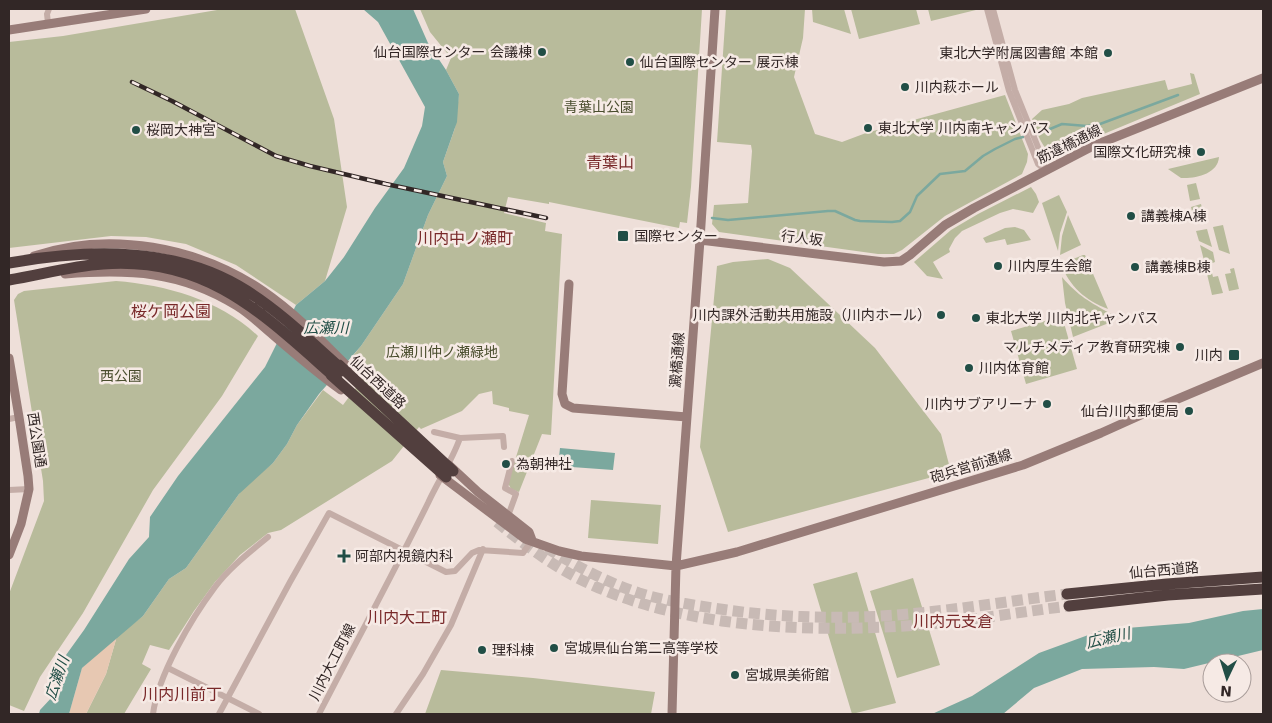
<svg xmlns="http://www.w3.org/2000/svg" width="1272" height="723" font-family="'DejaVu Sans','Noto Sans JP',sans-serif">
<style>
.green{fill:#b8bb9b}
.sand{fill:#e7c8b2}
.water{fill:#7ba89e}
.lines{fill:none;stroke-linecap:round;stroke-linejoin:round}
.stream{stroke:#7ba89e;stroke-width:2.5}
.highway-tunnel{stroke:#c8bab5;stroke-width:11;stroke-dasharray:11 5.5;stroke-linecap:butt}
.street{stroke:#c4ada7;stroke-width:6}
.secondary{stroke:#987c78;stroke-width:9}
.highway{stroke:#523f3e;stroke-width:11}
.rail-casing{stroke:#322726;stroke-width:4.5}
.rail{stroke:#f6eae5;stroke-width:2.5;stroke-dasharray:8;stroke-linecap:butt}
.poi-dot{fill:#214e46;stroke:#f6eae5;stroke-width:2}
.labels{text-anchor:middle;dominant-baseline:central;stroke-width:5;stroke-linejoin:round;paint-order:stroke}
.poi-label{font-size:14px;fill:#322726;stroke:#f6eae5;text-anchor:start}
.park-label{font-size:14px;fill:#494d2d;stroke:#f6eae5}
.street-label{font-size:14px;fill:#322726;stroke:#f6eae5}
.water-label{font-size:15px;font-style:italic;fill:#214e46;stroke:#f6eae5}
.quarter-label{font-size:16px;fill:#782829;stroke:#f6eae5}
</style>
<rect width="100%" height="100%" fill="#eedfd9"/>
<path class="green" d="M223,9H295L334,119L347,207L325,281L296,305L236,265L186,244L146,237L111,236L9,248V42L63,36Z
M420,9H702L691,187L687,223L680,222L679,228L549,202V204L508,197L504,213L546,223L545,231L562,234L551,435L542,434L519,492L511,489L508,483L529,415L509,411V408L493,404L492,391L479,394L462,411L421,429L419,427L392,461L281,530L268,533L240,555L215,582L194,611L169,650L150,645L142,664L151,669L124,714H86L106,674L117,636L143,616L169,579L186,568L244,487L273,463L287,444L297,425L323,390L343,405L367,373L351,358L361,346L403,284L428,215L447,176L443,162L455,128L459,94L446,70L451,58L430,32Z
M726,9H805L803,38L794,77L815,134L842,142L866,133L1005,95L1028,154L1027,162L1022,174L945,216L902,250L894,254H878L719,232L712,224L714,205L748,203L752,151L751,145L717,142Z
M812,9H844L851,34L813,22Z
M851,9H916L920,24L859,39Z
M928,9H980L931,21Z
M1190,73L1194,74L1200,94L1094,138L1055,156C1041,148 1038,134 1032,119L1042,110L1069,104L1082,98L1165,80L1168,90L1192,84Z
M1219,157C1218,174 1195,179 1181,178L1168,169Z
M1196,183L1200,199L1190,201L1187,185Z
M1031,187L1036,194L1039,202L1033,213L1013,209L1000,213L962,231L955,238L949,249L950,252L933,262L943,279L927,276L914,262L951,230L978,214Z
M1059,195L1067,212L1060,233L1058,251L1042,203Z
M1201,204L1205,222L1195,224L1191,207Z
M1068,215L1081,245L1060,255L1062,236Z
M1223,225L1230,254L1219,250L1213,227Z
M1015,227L1024,230L1031,240L1007,245L1005,239L986,243L983,238L1005,228Z
M1207,229L1212,247L1199,241L1196,231Z
M1200,245L1213,252L1215,262L1210,264L1211,267L1206,268Z
M1083,255H1085L1108,309C1085,300 1070,287 1061,264Z
M768,259L790,268L875,348L941,434L951,472L728,532L700,447L717,266L733,262Z
M1234,268L1239,289L1229,291L1225,274L1231,273L1230,269Z
M1212,273L1213,277L1218,276L1223,293L1212,295L1207,274Z
M1062,277C1078,296 1090,302 1111,314L1114,321L1073,337L1065,303Z
M116,281C167,285 220,300 258,336L222,396L153,490L83,613L40,677L24,711L9,705V594L44,501L43,481L14,300L18,294L24,291Z
M1062,316L1077,369L1026,384L1011,331Z
M591,500L661,505L658,544L588,538Z
M857,572L896,703L852,714L813,584Z
M913,578L940,665L897,678L870,591Z
M441,670L533,678L655,692L651,714H425Z"/>
<path class="sand" d="M117,636L106,674L86,714H69L82,668Z"/>
<path class="water" d="M363,9H413L428,43L446,70L459,94L457,122L443,162L447,176L428,215L403,284L361,346L319,394L297,425L287,444L273,463L239,494L186,568L169,579L143,616L82,668L69,714H39L40,710L54,695L62,672L66,655L84,630L129,559L149,537L150,517L178,476L265,367L296,305L325,281L344,257L375,208L404,168L422,126L425,107L378,22Z
M560,448L615,453L613,470L558,466Z
M1263,609V650L1184,669L1154,667L1082,669L1034,688L1003,714H932L972,696L1039,653L1102,630L1189,623L1243,611Z"/>
<g class="lines">
<path class="stream" d="M1038,134L1062,124L1087,126L1100,124L1178,95
M712,218L728,220L828,211H835L855,220L860,221L892,222L900,221L910,212L917,196L940,174L965,171L983,156L995,149L1015,139L1023,137"/>
<path class="highway-tunnel" d="M497,522C525,545 555,568 588,583C630,603 676,614 722,621C787,630 853,630 918,625C969,621 1019,612 1069,606
M547,548C576,566 606,582 639,593C665,601 693,605 720,609C767,616 813,618 860,617C929,615 999,602 1067,594"/>
<path class="street" d="M987,9L1009,91L1038,164L1045,170
M993,9L1015,90L1044,162L1045,170
M48,23L47,14L49,9
M9,419L19,417
M434,432L460,438
M9,490L29,489
M508,516L516,494L505,488L512,461
M168,668L259,714
M153,714C158,675 191,619 215,587C229,568 250,552 268,537
M219,714L290,582L329,513L446,572L455,571L472,553L479,550L523,553L532,540
M319,714C355,644 393,574 428,503C438,481 452,461 460,438L503,436L504,447
M396,714L423,674L451,625L483,549"/>
<path class="secondary" d="M9,30L146,9
M700,240L884,262L901,261L910,255L945,225L974,208L1093,146L1263,78
M34,256C110,230 198,247 263,291C295,313 322,341 348,367
M65,274C129,269 181,271 237,306C250,314 261,325 273,335C295,354 317,373 341,390
M569,284L562,394L565,404L573,408L687,417
M9,358L19,417L28,476L29,489L21,524L9,555
M449,465L478,492L529,532L532,540
M440,475L525,539L559,551L581,556L676,566L737,552L1023,465L1101,433L1161,406L1263,363
M672,714L676,566L700,240L715,9"/>
<path class="highway" d="M9,263C89,249 177,246 247,291C282,313 313,344 344,371
M9,280C40,275 71,266 103,264C208,256 264,315 337,379
M339,365L453,471
M331,375L446,477
M1067,594L1167,584L1263,577
M1069,606L1168,595L1263,589"/>
<defs>
<path id="rail" d="M132,82L172,101L276,156L310,166L386,184L546,218"/>
</defs>
<use href="#rail" class="rail-casing"/>
<use href="#rail" class="rail"/>
</g>
<g class="poi-dot">
<circle cx="542" cy="52" r="5"/>
<circle cx="1108" cy="53" r="5"/>
<circle cx="630" cy="62" r="5"/>
<circle cx="905" cy="87" r="5"/>
<circle cx="868" cy="128" r="5"/>
<circle cx="136" cy="130" r="5"/>
<circle cx="1201" cy="152" r="5"/>
<circle cx="1131" cy="216" r="5"/>
<rect x="617" y="230" width="12" height="12" rx="2.5"/>
<circle cx="998" cy="266" r="5"/>
<circle cx="1135" cy="267" r="5"/>
<circle cx="941" cy="315" r="5"/>
<circle cx="976" cy="318" r="5"/>
<circle cx="1180" cy="347" r="5"/>
<rect x="1228" y="349" width="12" height="12" rx="2.5"/>
<circle cx="969" cy="368" r="5"/>
<circle cx="1047" cy="404" r="5"/>
<circle cx="1189" cy="411" r="5"/>
<circle cx="506" cy="464" r="5"/>
<path d="M341.5 548.5h5v5h5v5h-5v5h-5v-5h-5v-5h5z"/>
<circle cx="554" cy="648" r="5"/>
<circle cx="482" cy="650" r="5"/>
<circle cx="735" cy="675" r="5"/>
</g>
<g class="labels">
<g class="poi-label">
<text x="532" y="52" text-anchor="end">仙台国際センター 会議棟</text>
<text x="1098" y="53" text-anchor="end">東北大学附属図書館 本館</text>
<text x="640" y="62">仙台国際センター 展示棟</text>
<text x="915" y="87">川内萩ホール</text>
<text x="878" y="128">東北大学 川内南キャンパス</text>
<text x="146" y="130">桜岡大神宮</text>
<text x="1191" y="152" text-anchor="end">国際文化研究棟</text>
<text x="1141" y="216">講義棟A棟</text>
<text x="634" y="236">国際センター</text>
<text x="1008" y="266">川内厚生会館</text>
<text x="1145" y="267">講義棟B棟</text>
<text x="931" y="315" text-anchor="end">川内課外活動共用施設（川内ホール）</text>
<text x="986" y="318">東北大学 川内北キャンパス</text>
<text x="1170" y="347" text-anchor="end">マルチメディア教育研究棟</text>
<text x="1223" y="355" text-anchor="end">川内</text>
<text x="979" y="368">川内体育館</text>
<text x="1037" y="404" text-anchor="end">川内サブアリーナ</text>
<text x="1179" y="411" text-anchor="end">仙台川内郵便局</text>
<text x="516" y="464">為朝神社</text>
<text x="355" y="556">阿部内視鏡内科</text>
<text x="564" y="648">宮城県仙台第二高等学校</text>
<text x="492" y="650">理科棟</text>
<text x="745" y="675">宮城県美術館</text>
</g>
<g class="park-label">
<text x="599" y="107">青葉山公園</text>
<text x="442" y="352">広瀬川仲ノ瀬緑地</text>
<text x="121" y="376">西公園</text>
</g>
<g class="street-label">
<text transform="translate(1069 144) rotate(-26)">筋違橋通線</text>
<text transform="translate(802 238) rotate(7)">行人坂</text>
<text transform="translate(677 360) rotate(-86)">澱橋通線</text>
<text transform="translate(378 382) rotate(43)">仙台西道路</text>
<text transform="translate(37 440) rotate(81)">西公園通</text>
<text transform="translate(971 466) rotate(-17)">砲兵営前通線</text>
<text transform="translate(1164 570) rotate(-5)">仙台西道路</text>
<text transform="translate(332 662) rotate(-63)">川内大工町線</text>
</g>
<g class="water-label">
<text x="326" y="328">広瀬川</text>
<text transform="translate(1108 638) rotate(-13)">広瀬川</text>
<text transform="translate(57 678) rotate(-71)">広瀬川</text>
</g>
<g class="quarter-label">
<text x="610" y="162">青葉山</text>
<text x="465" y="238">川内中ノ瀬町</text>
<text x="171" y="311">桜ケ岡公園</text>
<text x="407" y="617">川内大工町</text>
<text x="953" y="621">川内元支倉</text>
<text x="182" y="694">川内川前丁</text>
</g>
</g>
<rect width="1272" height="723" fill="none" stroke="#322726" stroke-width="20"/>
<g transform="translate(1227 678) rotate(184)"><circle r="24" fill="#f6eae5" stroke="#a89c99"/>
<path d="M0-4L9 19L0 12L-9 19Z" fill="#214e46"/>
<text y="-8" font-size="14" font-weight="bold" text-anchor="middle" fill="#322726">N</text>
</g>
</svg>
